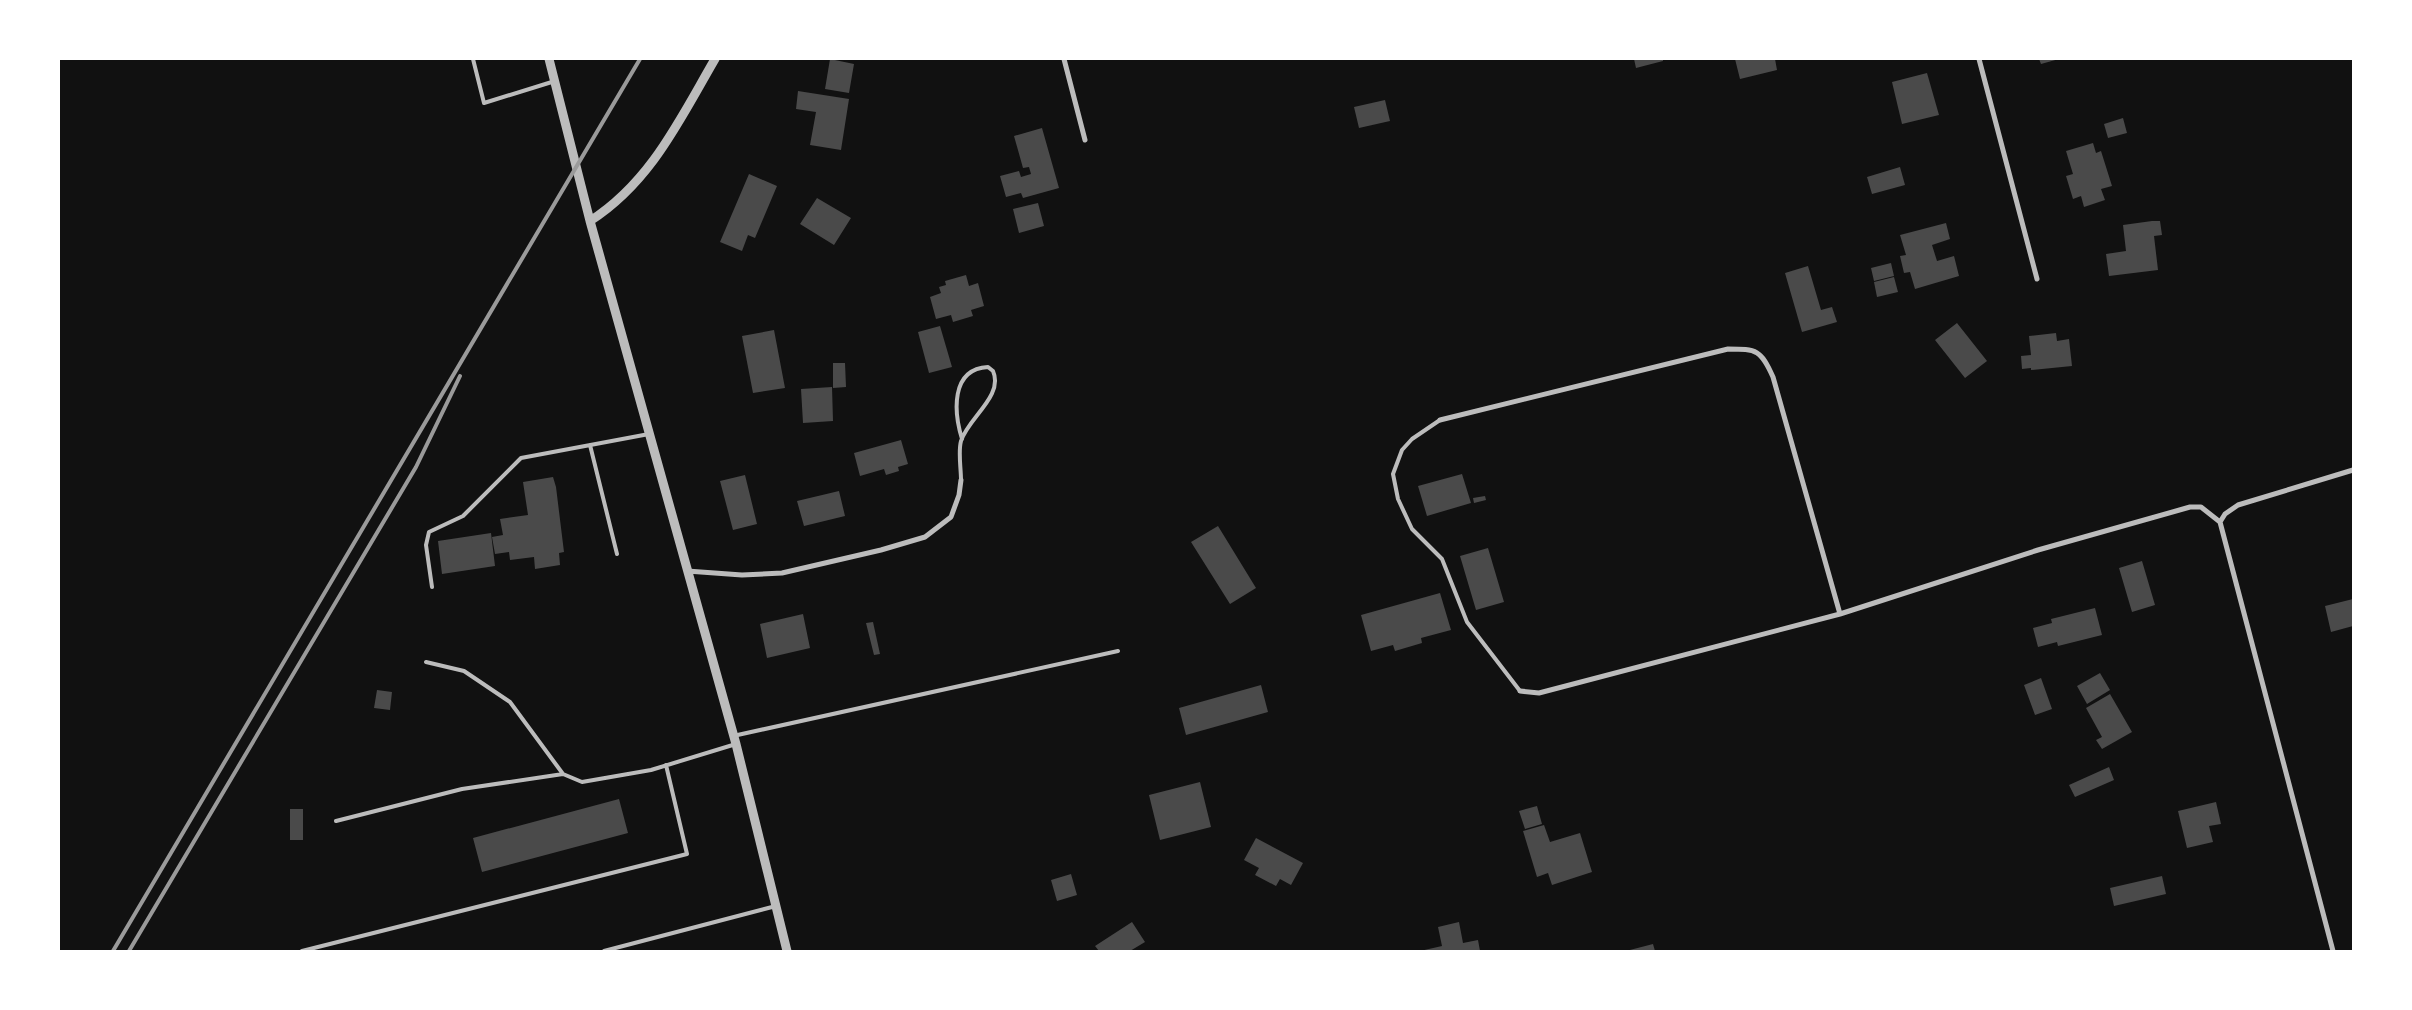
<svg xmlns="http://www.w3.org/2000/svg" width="2412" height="1010" font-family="'Golos Text',sans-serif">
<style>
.building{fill:#4a4a4a}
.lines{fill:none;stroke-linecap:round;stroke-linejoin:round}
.service{stroke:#bcbcbc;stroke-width:4}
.minor{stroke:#bcbcbc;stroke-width:5}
.tertiary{stroke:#bcbcbc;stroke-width:9}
.rail{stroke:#9a9a9a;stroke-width:4}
</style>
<rect width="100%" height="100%" fill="#111"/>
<path class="building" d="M830,59L854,64L849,93L825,89Z
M1634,59H1663V61L1636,68Z
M1735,59H1775L1777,70L1740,79Z
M2039,59H2059L2041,64Z
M1927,73L1939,115L1902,124L1892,82Z
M798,91L849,99L841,150L810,145L816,112L796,109Z
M1385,100L1390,121L1359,128L1354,107Z
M2123,118L2127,133L2108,138L2104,124Z
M1042,128L1059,188L1023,198L1021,193L1006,197L1000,176L1019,171L1021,177L1031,174L1029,167L1023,168L1014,136Z
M2093,143L2096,153L2101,151L2112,186L2101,189L2105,200L2084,207L2081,196L2073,199L2066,176L2073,174L2066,151Z
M1900,167L1905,185L1872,194L1867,177Z
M749,174L777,186L755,238L748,235L742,251L720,242Z
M817,198L851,218L834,245L800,224Z
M1038,203L1044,226L1019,233L1013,209Z
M2152,221H2160L2162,235L2154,236L2158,270L2109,276L2106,254L2126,251L2123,225Z
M1946,223L1950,239L1932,245L1937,261L1954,256L1959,276L1915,289L1910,272L1904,273L1900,256L1906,255L1900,235Z
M1891,263L1894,276L1874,281L1871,268Z
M1808,266L1821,310L1832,307L1837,322L1802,332L1785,273Z
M966,275L969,286L978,283L984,306L971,310L973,316L953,322L951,315L936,319L930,297L941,293L939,287L946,285L945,281Z
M1894,277L1898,292L1877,297L1874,282Z
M1957,323L1987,361L1965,378L1935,340Z
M940,326L952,367L929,373L918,332Z
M774,330L785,388L753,393L742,336Z
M2056,333L2057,341L2069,339L2072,366L2031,370V368L2022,369L2021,356L2031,355L2029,336Z
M833,363H845L846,387L833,388Z
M832,387L833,421L803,423L801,389Z
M901,440L908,464L898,467L899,471L886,475L884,469L860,476L854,453Z
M1462,474L1471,503L1427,516L1418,486Z
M745,475L757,524L733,530L720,481Z
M553,477L556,487L564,552L559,553L560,565L535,569L534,557L510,560L509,552L495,554L492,537L503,535L500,519L528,515L523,482Z
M839,491L845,516L804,526L797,501Z
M1485,496L1486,500L1474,503L1473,498Z
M1218,526L1256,588L1230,604L1191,542Z
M491,533L495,566L442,574L438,541Z
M1488,548L1504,602L1476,610L1460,556Z
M2142,561L2155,605L2132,612L2119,568Z
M1440,593L1451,630L1421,638L1422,643L1395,651L1393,645L1371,651L1361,615Z
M2353,599V626L2331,632L2325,606Z
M2095,608L2102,635L2058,646L2057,642L2038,647L2033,628L2052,623L2051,619Z
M803,614L810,648L767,658L760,624Z
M873,622L880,654L874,655L866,623Z
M2100,673L2110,690L2087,704L2077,686Z
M2041,678L2052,709L2035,715L2024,685Z
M1261,685L1268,712L1186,735L1179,708Z
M377,690L392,692L390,710L374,708Z
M2110,694L2132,732L2102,749L2096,740L2102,737L2086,708Z
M2109,767L2114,780L2075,797L2069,785Z
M1200,782L1211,827L1160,840L1149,795Z
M619,799L628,833L482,872L473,838Z
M2216,802L2221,824L2209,826L2213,842L2187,848L2178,811Z
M1537,806L1542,824L1525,829L1519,811Z
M290,809H303V840H290Z
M1544,825L1550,842L1580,833L1592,872L1552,885L1548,873L1537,877L1523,831Z
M1256,838L1303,863L1291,885L1280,879L1276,886L1255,875L1259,868L1244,860Z
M1071,874L1077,895L1057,901L1051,880Z
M2162,876L2166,894L2114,906L2110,888Z
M1132,922L1145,942L1130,951H1099L1095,946Z
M1459,922L1463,943L1478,940L1480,951H1420L1442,946L1438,927Z
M1653,944L1655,951H1626Z"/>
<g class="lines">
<path class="service" d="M473,59L484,103L555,81
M1440,420L1412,439L1402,450L1393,474L1398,499L1412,529L1442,559L1467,622L1520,691
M590,445L617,554
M961,480C961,468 958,452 961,441C968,418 1004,396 993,371L988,367C950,369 954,413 962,439
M432,587L426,545L429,532L463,516L521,458L649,434
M426,662L464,671L510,702L563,774L582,782L651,770L736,744
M733,736L1118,651
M336,821L462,789L563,774
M302,951L687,854L666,765
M604,951L776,906"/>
<path class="minor" d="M1064,59L1085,140
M1979,59L2037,279
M1440,420L1728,349C1757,349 1761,350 1773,377L1840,614
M2220,522L2333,951
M2220,522L2225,514L2238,505L2353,470
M687,571L742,575L782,573L881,550L925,537L951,517L959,495L961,480
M1520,691L1539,693L1840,614L2038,550L2190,507H2201L2220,522"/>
<path class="tertiary" d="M549,59L590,221L736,744L787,951
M590,221C651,182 680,119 715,59"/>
<path class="rail" d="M113,951L640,59
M129,951L416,467L460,376"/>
</g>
<rect width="2412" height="1010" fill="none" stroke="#ffffff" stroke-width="120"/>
</svg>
